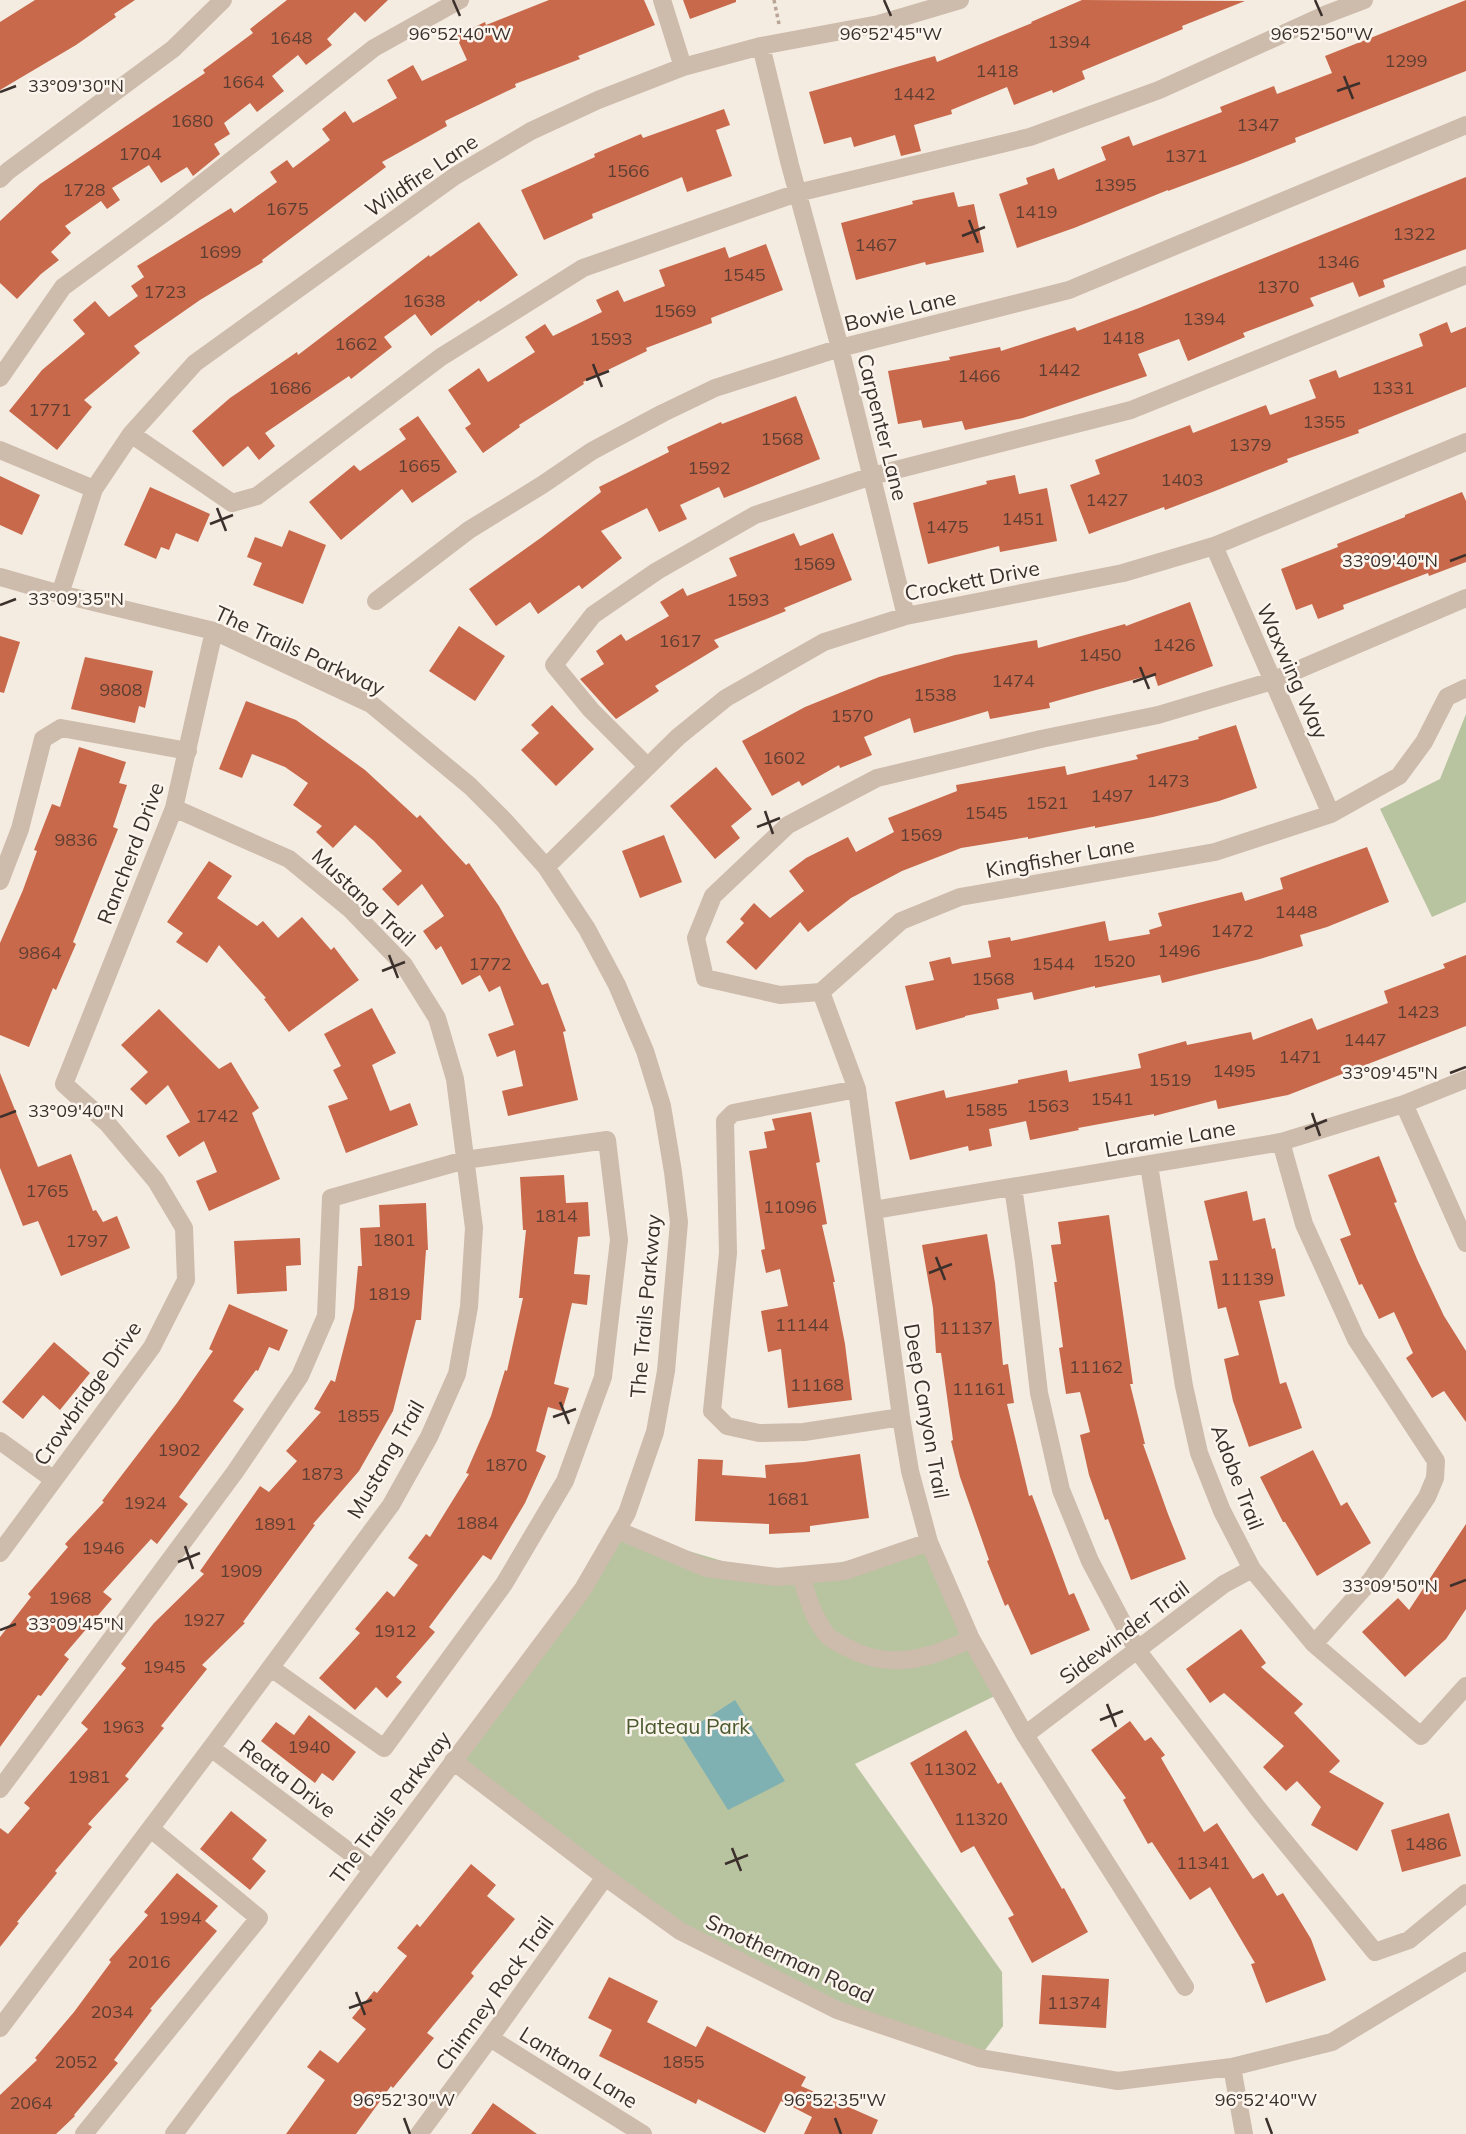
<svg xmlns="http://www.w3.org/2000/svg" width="1466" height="2134" font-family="Mulish,sans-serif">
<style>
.green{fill:#b8c4a0}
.water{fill:#7fb0b2}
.building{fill:#c8694b}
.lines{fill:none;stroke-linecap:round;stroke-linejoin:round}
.path{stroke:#b9a596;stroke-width:3.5;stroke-dasharray:3.5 3.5;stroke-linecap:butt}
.minor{stroke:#cdbbac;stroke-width:18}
.ticks{fill:none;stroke:#3b302b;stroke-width:2.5}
.labels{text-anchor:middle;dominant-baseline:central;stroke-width:5;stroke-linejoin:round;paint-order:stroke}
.number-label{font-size:18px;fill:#5e3e33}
.street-label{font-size:21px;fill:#3b302b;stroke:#fbf5ee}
.park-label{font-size:21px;fill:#4a5a2e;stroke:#fbf5ee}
.ticks-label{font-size:18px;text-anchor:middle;fill:#3b302b;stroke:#fbf5ee;stroke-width:5;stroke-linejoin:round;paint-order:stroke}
</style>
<rect width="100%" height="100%" fill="#f4ebe1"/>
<path class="green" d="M1466,714V902L1432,917L1380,809L1440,779Z
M617,1530L777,1577L929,1542L1001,1693L855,1764L1002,1972L1003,2026L979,2058L837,2010L680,1931L453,1761Z"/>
<path class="water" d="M735,1700L785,1781L728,1810L681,1735Z"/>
<path class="building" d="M35,0H135L114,14L116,17L76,45L0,90V22Z
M287,0H388L365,22L355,12L327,39L332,45L306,65L298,55L272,76L284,91L257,112L250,103L224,123L230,134L214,144L220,154L193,176L187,167L161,183L149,165L112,188L120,200L107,209L101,201L65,226L71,233L51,252L59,260L41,274L17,299L0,283V221L40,184L205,73L203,70L253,33L250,29Z
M549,0H644L655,25L578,56L580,59L515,84L516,87L445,121L447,126L382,162L386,167L262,260L263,262L200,300L134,346L140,353L84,400L92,407L57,450L9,411L42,370L85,334L73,320L95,301L109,317L138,296L131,286L144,277L137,266L231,208L234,213L277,182L270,172L287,160L293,168L330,140L322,129L345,111L353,123L397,98L387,80L413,65L422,81L467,60L456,36L485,22L486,25Z
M683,0H736V2L690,19Z
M1082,0L1245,1L1182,26L1183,29L1082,71L1085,79L1053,93L1052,90L1014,105L1007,87L951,110L952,114L914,125L921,151L901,156L895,135L854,147L851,137L824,144L809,92L935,56L937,62L1032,23L1031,22Z
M1466,0V71L1295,138L1296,142L1243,163L1168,191V190L1074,228L1017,248L999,194L1028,184L1026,178L1054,168L1058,180L1106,160L1101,147L1129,136L1133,146L1222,112L1220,107L1274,86L1277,94L1332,73L1325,56Z
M724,109L730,125L716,130L732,176L687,192L682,177L592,214L593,218L544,240L521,190L595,157L594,154L641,134L643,138Z
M1466,177V249L1383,280L1385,287L1359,297L1353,282L1310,298L1314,306L1243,333L1245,337L1188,361L1179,339L1138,354L1147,376L1023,418L965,430L962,421L923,428L921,420L898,424L888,371L950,360L949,357L1000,347L1001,351L1075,327L1077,331L1139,308Z
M954,192L958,207L974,204L984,252L926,265L925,262L856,280L841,223L913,204L912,201Z
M479,222L518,275L480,302L479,300L431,336L415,314L384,337L392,347L351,379L349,376L265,433L275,446L259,460L248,446L223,467L192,431L230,398L297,352L298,355L429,255L430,257Z
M766,244L783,290L711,318L712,323L646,348L647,351L583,382L584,384L519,425L520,427L483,453L465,428L471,424L448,390L479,368L488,382L535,352L525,337L545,324L553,336L602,312L596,300L618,290L624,302L665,286L659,270L725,247L729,258Z
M1447,322L1451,333L1466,327V387L1358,430L1359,433L1287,459L1288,462L1215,491L1165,510L1164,507L1089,534L1070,485L1100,474L1095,460L1190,425L1193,433L1266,405L1270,415L1316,398L1309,380L1336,370L1339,378L1423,346L1419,334Z
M796,396L820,459L724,498L719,487L680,505L687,519L659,532L647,508L601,531L622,558L582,589L579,585L538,614L530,602L496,626L469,589L542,537L601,492L599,487L669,452L667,447L721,422L722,424Z
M418,416L457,472L412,503L402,489L341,540L309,502L354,465L360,471L406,439L399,429Z
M1015,475L1019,494L1047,488L1057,541L1000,552L999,546L928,564L913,503L987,484L986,481Z
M0,476L40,495L22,535L0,525Z
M150,487L210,514L198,542L176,533L169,550L161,547L156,559L124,545Z
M1462,492L1466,501V562L1429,576L1428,573L1343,605L1344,609L1318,619L1312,604L1296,610L1281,569L1338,547L1337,544L1405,517V515Z
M289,530L326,545L303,604L253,585L262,563L247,557L255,537L282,547Z
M794,533L800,546L833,533L852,580L784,608L786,611L714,640L719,647L655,686L659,691L616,719L580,679L604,664L596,651L621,634L626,641L669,616L660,602L683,588L687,596L737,576L729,558Z
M1190,602L1213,666L1158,686L1154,674L1049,703L1050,708L990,719L988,711L914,733L910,718L864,737L872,755L840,768L839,765L802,786L799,781L772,796L742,741L805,707L879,677L955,655L1037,640L1038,648L1125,624L1126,626Z
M459,626L505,656L475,701L429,671Z
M0,636L20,642L4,693L0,692Z
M85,657L153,671L145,708L139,706L135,723L71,709Z
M246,701L296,720L365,770L417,818L420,815L466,865L469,863L499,906L542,985L548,983L566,1031L563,1032L578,1100L508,1116L502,1091L523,1086L515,1050L497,1057L488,1034L514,1025L500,986L489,992L480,975L462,985L441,946L436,950L423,931L444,916L422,884L398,906L382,889L402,871L374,841L355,825L333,848L316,832L322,826L293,805L308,783L285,767L252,754L242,778L219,769Z
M552,705L594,749L556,786L521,750L539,733L531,725Z
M1236,725L1257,788L1219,801L1153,817L1095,828V826L1028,839V837L961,848L902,871L851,898L808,932L800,922L756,970L726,942L744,923L740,919L754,903L770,918L804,891L789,871L806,858L848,837L856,852L894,832L888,818L957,791L956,785L1065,766L1067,775L1138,759L1136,755L1199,739L1198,737Z
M79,747L126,762L119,783L127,785L113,827L118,829L73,942L76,944L56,990L53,988L29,1047L0,1035V943L23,890L37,851L34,850L52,804L60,807Z
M716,767L752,809L731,826L740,838L715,859L670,806Z
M664,835L682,882L640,898L622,851Z
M1367,847L1389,902L1327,927L1300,935L1303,946L1260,959L1162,983L1160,975L1095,988V986L1034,1000L1032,992L997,999L999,1009L965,1016V1017L916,1030L905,986L934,980L929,962L950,957L952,964L991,957L988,941L1010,937L1011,941L1105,921L1109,941L1150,934L1149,930L1162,926L1158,913L1242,892L1245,901L1283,889L1280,878Z
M209,861L232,876L217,898L257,926L263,921L278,938L302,917L331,950L334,947L359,980L289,1032L264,999L266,998L219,945L207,963L176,942L183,933L167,922Z
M1466,955V1026L1288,1095L1218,1109L1216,1100L1154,1116V1114L1078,1128L1079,1130L1030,1140L1026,1121L989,1129L992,1146L969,1151L968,1146L910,1160L895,1102L944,1090L946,1098L1018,1083V1080L1067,1070L1069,1082L1141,1068L1138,1054L1186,1041L1187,1045L1251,1032L1253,1040L1312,1018L1317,1030L1388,1003L1384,991L1445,968L1443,964Z
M372,1008L396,1053L372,1065L390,1111L410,1103L418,1125L346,1153L328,1106L348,1099L333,1070L341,1066L324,1034Z
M159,1009L219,1069L231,1062L259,1108L252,1113L280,1179L209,1211L196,1181L217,1172L204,1141L179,1157L166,1136L190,1122L168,1085L146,1105L130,1089L148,1072L121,1045Z
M0,1073L38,1167L71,1154L93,1211L96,1210L103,1222L117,1216L130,1248L61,1276L38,1221L23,1226L0,1168Z
M811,1112L820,1162L816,1163L827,1224L822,1225L835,1282H833L845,1344L852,1400L788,1408L781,1349L768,1352L761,1311L788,1306L780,1269L766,1273L761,1250L765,1249L749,1151L767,1148L764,1132L775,1130L772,1119Z
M1379,1156L1397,1202L1394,1203L1417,1259L1444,1316L1466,1351V1422L1444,1391L1432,1398L1406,1358L1413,1353L1394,1312L1379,1319L1362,1284L1359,1285L1340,1239L1351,1235L1328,1175Z
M564,1175L566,1203L588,1202L590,1236L578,1237L574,1274L590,1275L587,1305L572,1303L554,1384L569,1388L562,1411L548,1407L536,1451L546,1456L525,1503L491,1560L483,1555L429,1627L435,1632L396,1677L402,1682L387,1698L376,1687L355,1710L319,1678L360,1633L355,1629L387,1591L394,1597L418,1565L408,1558L426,1534L430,1537L469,1474L466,1473L491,1416L505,1370L507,1371L523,1298H519L526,1230H523L520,1177Z
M1247,1191L1253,1221L1265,1218L1272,1249L1275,1248L1285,1296L1259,1301L1280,1384L1286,1382L1302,1428L1249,1447L1233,1401L1224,1359L1239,1355L1226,1307L1218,1309L1209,1261L1218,1260L1204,1201Z
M426,1203L428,1250H426L421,1320H416L393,1411L359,1471L313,1524L315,1525L243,1622L245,1623L202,1665L207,1669L161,1726L164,1728L125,1776L129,1779L88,1824L92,1827L55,1871L57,1873L17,1922L19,1923L0,1947V1828L8,1834L30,1808L24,1803L88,1729L81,1723L126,1668L121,1664L154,1623L204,1574L200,1571L260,1486L269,1492L297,1461L286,1451L321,1412L314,1409L331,1380L335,1382L354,1308L358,1266H362L360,1228L380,1227L379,1205Z
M1109,1215L1133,1384H1130L1145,1444H1143L1168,1514L1186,1559L1131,1580L1108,1519L1105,1520L1089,1475L1080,1435L1090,1432L1080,1392L1066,1394L1059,1348L1063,1347L1054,1282H1057L1051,1245L1061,1244L1058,1222Z
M987,1234L995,1283L1003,1365L1008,1364L1014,1403L1007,1404L1029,1496L1032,1495L1069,1595L1074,1593L1090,1630L1031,1655L1008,1604L1005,1606L987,1561L989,1560L960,1477L951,1441L953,1440L941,1353H936L933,1308L922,1245Z
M300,1238L301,1265L286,1266L287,1291L237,1294L234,1241Z
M229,1304L288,1330L279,1351L269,1347L258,1371L256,1370L233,1401L244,1409L179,1497L188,1504L157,1544L151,1539L103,1592L112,1599L64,1655L69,1659L41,1696L38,1695L0,1747V1637L31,1597L28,1594L68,1547L65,1544L104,1502L102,1501L177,1403L213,1351L209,1349Z
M54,1342L90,1373L60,1410L43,1395L23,1419L2,1402Z
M1313,1450L1341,1506L1347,1502L1371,1543L1317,1576L1285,1522H1283L1260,1477Z
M860,1454L869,1518L810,1526V1532L769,1534V1524L695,1521L698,1459L723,1460L722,1475L766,1478L765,1465L804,1462Z
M1466,1524V1609L1446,1639L1405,1677L1362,1632L1398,1598L1409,1610Z
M1241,1629L1266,1663L1261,1667L1303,1704L1294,1713L1340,1761L1329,1772L1384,1803L1357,1851L1311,1825L1321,1807L1297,1781L1286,1791L1263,1767L1284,1746L1224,1693L1210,1703L1186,1669Z
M309,1715L356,1752L333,1781L322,1773L315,1783L261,1741L276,1722L294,1735Z
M1130,1721L1145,1741L1151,1737L1165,1755L1161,1758L1204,1832L1217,1823L1253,1879L1263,1873L1277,1896L1283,1893L1311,1939L1326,1980L1266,2003L1251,1964L1255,1963L1210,1887L1190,1900L1152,1842L1148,1844L1123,1800L1126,1798L1091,1750Z
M966,1730L998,1784L1001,1782L1062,1889L1064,1888L1088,1932L1032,1963L1008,1918L1014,1915L974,1846L961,1853L910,1763Z
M231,1811L267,1840L252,1859L266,1871L250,1890L200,1849Z
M1449,1813L1461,1856L1402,1872L1391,1830Z
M471,1864L496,1885L487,1896L515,1919L471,1973L474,1976L427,2033L434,2038L393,2088L391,2086L356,2134H286L325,2080L307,2067L320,2050L338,2063L366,2029L352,2018L374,1991L377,1993L407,1956L397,1948L417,1924L420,1927Z
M177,1873L218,1906L205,1921L217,1931L150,2009L152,2010L114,2060L118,2063L74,2115L75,2116L56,2134H0V2095L37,2060L35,2058L74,2012L111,1962L109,1960L148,1915L144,1912Z
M1042,1975L1109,1979L1106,2028L1039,2024Z
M609,1977L658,2001L647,2022L696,2047L707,2026L806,2077L801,2086L878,2120L872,2134H804L812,2117L781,2101L765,2133L698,2099L696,2104L599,2056L612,2030L588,2018Z
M493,2103L537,2134H471Z"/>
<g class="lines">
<path class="path" d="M774,0L779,24"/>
<path class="minor" d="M662,0L683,67
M761,46L790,165L840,348L906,616
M0,179L8,171L173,49L223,0
M0,378L63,287L167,211L374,48L460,0
M131,434L232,503L257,496L441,357L583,268L797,193L1030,137L1159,90L1327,14L1364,0
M0,450L94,489
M1214,546L1331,814
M0,577L60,594L214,631L371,704L470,786L504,820L546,867L587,929L617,985L645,1051L662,1106L673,1172L679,1222L666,1371L655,1432L627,1513L583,1589L174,2134
M60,594L94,489L131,434L195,363L455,176L531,131L598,100L683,67L761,46L879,24L960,0
M376,601L469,530L542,485L592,451L663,413L715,388L840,348L1069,290L1466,125
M648,767L591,710L554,665L593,615L657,571L755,515L872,476L1131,410L1466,275
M546,867L678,737L726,698L824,642L906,616L1123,573L1214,546L1466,442
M0,881L20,829L43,739L61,728L188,751
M821,992L857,1089L901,1417L910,1471L929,1542L971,1639L1025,1735L1185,1987
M821,992L780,995L705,978L696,938L713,896L788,825L877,778L1041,739L1158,715L1272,681L1466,598
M821,992L901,921L960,897L1215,852L1331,814L1399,776L1424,742L1447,697L1466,688
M857,1089L733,1113L725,1121L728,1253L712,1411L727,1426L759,1433L804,1432L901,1417
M1404,1104L1466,1243
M1281,1142L1304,1224L1356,1339L1436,1461L1435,1478L1427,1497L1371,1580L1314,1644
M1149,1165L1184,1386L1199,1453L1222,1511L1252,1569L1314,1644L1421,1736L1466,1686
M1013,1187L1024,1263L1039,1393L1061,1490L1090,1561L1137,1650L1259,1810L1375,1952L1409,1940L1466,1893
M874,1210L1281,1142L1404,1104L1466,1079
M0,1441L54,1480
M617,1530L706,1568L777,1577L845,1571L929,1542
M0,1553L152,1347L186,1280L184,1228L156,1181L107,1123L64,1084L174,808L214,631
M801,1575C807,1596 812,1615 826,1634C831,1640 841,1644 848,1648C890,1671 931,1658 971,1639
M1025,1735L1224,1584L1252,1569
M211,1748L372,1869
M453,1761L605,1877L680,1931L837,2010L979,2058L1118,2081L1232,2067L1332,2042L1466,1961
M0,1789L235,1472L300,1376L326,1316L331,1198L465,1160L607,1140L619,1240L603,1377L565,1481L504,1584L384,1748L271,1668
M0,2028L211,1748L391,1505L429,1437L457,1374L469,1307L474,1228L455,1079L437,1018L404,965L350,909L289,859L174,808
M490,2038L643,2134
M1232,2067L1244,2134
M84,2134L259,1918L151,1829
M419,2134L490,2038L605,1877"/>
</g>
<path class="ticks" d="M453,0L460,16M884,0L891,16M1315,0L1322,16M1344,76L1353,99M1337,91L1360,83M0,92L16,86M969,220L978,243M962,236L985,227M593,364L602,387M586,380L609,371M217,508L226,531M210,524L233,515M1450,561L1466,555M0,605L16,599M1140,667L1149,689M1133,682L1156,674M765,811L773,834M757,827L780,818M389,955L398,978M382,971L405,962M1450,1073L1466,1067M1312,1113L1320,1136M0,1117L16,1111M1305,1129L1327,1120M936,1257L945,1280M929,1273L952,1264M560,1402L569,1424M553,1417L576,1409M185,1546L193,1569M178,1562L200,1553M1450,1586L1466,1580M0,1630L16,1624M1107,1704L1116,1727M1100,1720L1123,1711M732,1848L741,1871M725,1864L748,1855M356,1992L365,2015M349,2008L372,2000M404,2118L410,2134M835,2118L841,2134M1266,2118L1272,2134"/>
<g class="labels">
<g class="number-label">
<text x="291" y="37">1648</text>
<text x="1069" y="41">1394</text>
<text x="1406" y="60">1299</text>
<text x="997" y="70">1418</text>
<text x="243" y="81">1664</text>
<text x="914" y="93">1442</text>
<text x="192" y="120">1680</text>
<text x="1258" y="124">1347</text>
<text x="140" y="153">1704</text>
<text x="1186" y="155">1371</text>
<text x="628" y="170">1566</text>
<text x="1115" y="184">1395</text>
<text x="84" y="189">1728</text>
<text x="287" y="208">1675</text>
<text x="1036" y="211">1419</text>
<text x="1414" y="233">1322</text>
<text x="876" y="244">1467</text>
<text x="220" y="251">1699</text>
<text x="1338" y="261">1346</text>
<text x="744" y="274">1545</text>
<text x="1278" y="286">1370</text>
<text x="165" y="291">1723</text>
<text x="424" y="300">1638</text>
<text x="675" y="310">1569</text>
<text x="1204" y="318">1394</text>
<text x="1123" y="337">1418</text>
<text x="611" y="338">1593</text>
<text x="356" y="343">1662</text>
<text x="1059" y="369">1442</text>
<text x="979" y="375">1466</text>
<text x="290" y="387">1686</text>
<text x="1393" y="387">1331</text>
<text x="50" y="409">1771</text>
<text x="1324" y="421">1355</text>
<text x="782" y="438">1568</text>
<text x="1250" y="444">1379</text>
<text x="419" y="465">1665</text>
<text x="709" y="467">1592</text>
<text x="1182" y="479">1403</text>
<text x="1107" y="499">1427</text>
<text x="1023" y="518">1451</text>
<text x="947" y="526">1475</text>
<text x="814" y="563">1569</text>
<text x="748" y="599">1593</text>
<text x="680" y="640">1617</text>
<text x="1174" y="644">1426</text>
<text x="1100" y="654">1450</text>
<text x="1013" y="680">1474</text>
<text x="121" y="689">9808</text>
<text x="935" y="694">1538</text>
<text x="852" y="715">1570</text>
<text x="784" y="757">1602</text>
<text x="1168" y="780">1473</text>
<text x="1112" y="795">1497</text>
<text x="1047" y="802">1521</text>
<text x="986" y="812">1545</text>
<text x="921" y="834">1569</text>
<text x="76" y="839">9836</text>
<text x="1296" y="911">1448</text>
<text x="1232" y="930">1472</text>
<text x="1179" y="950">1496</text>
<text x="40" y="952">9864</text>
<text x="1114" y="960">1520</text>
<text x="490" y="963">1772</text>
<text x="1053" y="963">1544</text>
<text x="993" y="978">1568</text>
<text x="1418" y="1011">1423</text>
<text x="1365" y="1039">1447</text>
<text x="1300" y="1056">1471</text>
<text x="1234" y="1070">1495</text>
<text x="1170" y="1079">1519</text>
<text x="1112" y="1098">1541</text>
<text x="1048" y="1105">1563</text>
<text x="986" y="1109">1585</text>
<text x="217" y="1115">1742</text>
<text x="47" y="1190">1765</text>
<text x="790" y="1206">11096</text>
<text x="556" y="1215">1814</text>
<text x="394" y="1239">1801</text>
<text x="87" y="1240">1797</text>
<text x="1247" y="1278">11139</text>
<text x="389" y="1293">1819</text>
<text x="802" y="1324">11144</text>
<text x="966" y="1327">11137</text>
<text x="1096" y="1366">11162</text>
<text x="817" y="1384">11168</text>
<text x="979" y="1388">11161</text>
<text x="358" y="1415">1855</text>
<text x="179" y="1449">1902</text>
<text x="506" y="1464">1870</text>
<text x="322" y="1473">1873</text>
<text x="788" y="1498">1681</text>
<text x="145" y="1502">1924</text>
<text x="477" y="1522">1884</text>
<text x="275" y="1523">1891</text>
<text x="103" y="1547">1946</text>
<text x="241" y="1570">1909</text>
<text x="70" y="1597">1968</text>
<text x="204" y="1619">1927</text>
<text x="395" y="1630">1912</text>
<text x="164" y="1666">1945</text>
<text x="123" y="1726">1963</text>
<text x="309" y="1746">1940</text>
<text x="950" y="1768">11302</text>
<text x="89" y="1776">1981</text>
<text x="981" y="1818">11320</text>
<text x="1426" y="1843">1486</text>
<text x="1203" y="1862">11341</text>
<text x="180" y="1917">1994</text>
<text x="149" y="1961">2016</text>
<text x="1074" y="2002">11374</text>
<text x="112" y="2011">2034</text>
<text x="76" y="2061">2052</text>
<text x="683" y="2061">1855</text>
<text x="31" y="2102">2064</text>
</g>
<g class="street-label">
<text transform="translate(421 175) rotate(-34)">Wildfire Lane</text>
<text transform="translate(900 310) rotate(-14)">Bowie Lane</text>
<text transform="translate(883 427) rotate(76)">Carpenter Lane</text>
<text transform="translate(972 580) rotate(-11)">Crockett Drive</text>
<text transform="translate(300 650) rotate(25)">The Trails Parkway</text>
<text transform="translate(1293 671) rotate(66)">Waxwing Way</text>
<text transform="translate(130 853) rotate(-69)">Rancherd Drive</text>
<text transform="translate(1060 857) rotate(-10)">Kingfisher Lane</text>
<text transform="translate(364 897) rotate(43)">Mustang Trail</text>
<text transform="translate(1170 1138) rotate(-10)">Laramie Lane</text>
<text transform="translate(645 1306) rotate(-85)">The Trails Parkway</text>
<text transform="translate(87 1393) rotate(-55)">Crowbridge Drive</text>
<text transform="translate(927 1411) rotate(80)">Deep Canyon Trail</text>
<text transform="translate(385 1459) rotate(-60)">Mustang Trail</text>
<text transform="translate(1238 1477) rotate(69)">Adobe Trail</text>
<text transform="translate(1124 1632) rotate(-37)">Sidewinder Trail</text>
<text transform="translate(288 1778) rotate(37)">Reata Drive</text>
<text transform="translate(390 1807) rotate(-53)">The Trails Parkway</text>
<text transform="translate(790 1958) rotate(25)">Smotherman Road</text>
<text transform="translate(494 1993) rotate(-54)">Chimney Rock Trail</text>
<text transform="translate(579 2067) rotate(32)">Lantana Lane</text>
</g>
<g class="park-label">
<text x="688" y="1726">Plateau Park</text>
</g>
</g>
<g class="ticks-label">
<text x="460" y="40">96°52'40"W</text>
<text x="891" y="40">96°52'45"W</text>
<text x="1322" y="40">96°52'50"W</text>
<text x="76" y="92">33°09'30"N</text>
<text x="1390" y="567">33°09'40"N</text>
<text x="76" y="605">33°09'35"N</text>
<text x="1390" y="1079">33°09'45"N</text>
<text x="76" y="1117">33°09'40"N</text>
<text x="1390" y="1592">33°09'50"N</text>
<text x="76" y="1630">33°09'45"N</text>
<text x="404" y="2106">96°52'30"W</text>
<text x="835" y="2106">96°52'35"W</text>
<text x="1266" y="2106">96°52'40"W</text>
</g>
</svg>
